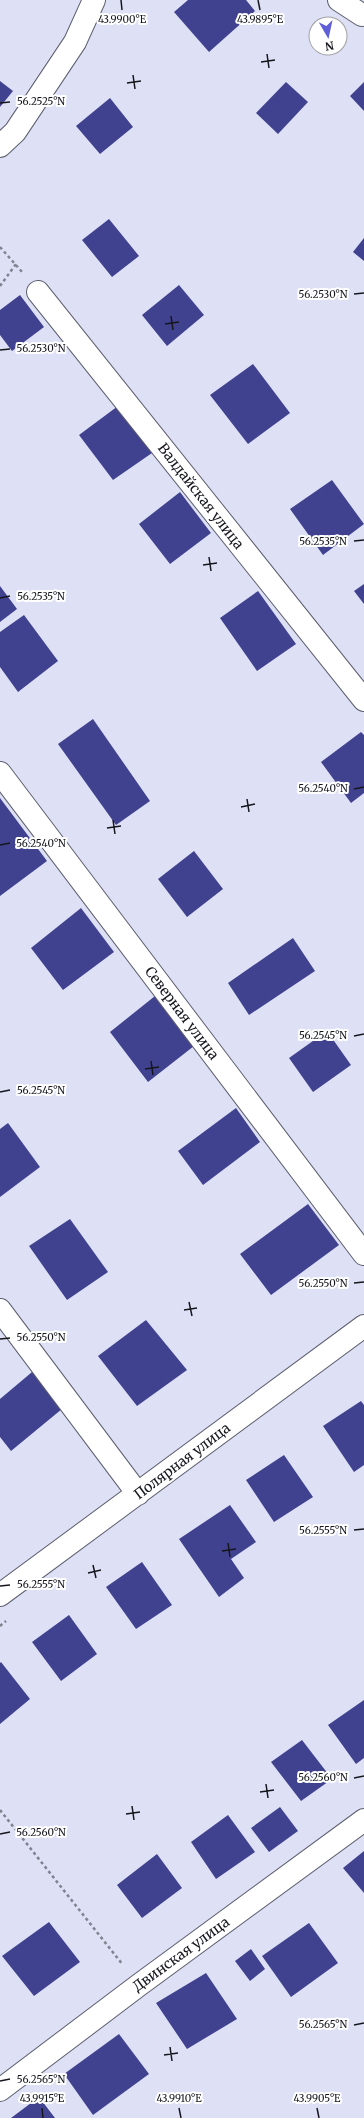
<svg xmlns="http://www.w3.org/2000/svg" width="364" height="2118" font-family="Merriweather,serif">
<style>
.building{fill:#41428f}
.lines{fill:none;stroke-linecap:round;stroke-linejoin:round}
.minor-casing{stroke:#5d5f6f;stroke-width:24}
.path{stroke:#808290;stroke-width:2.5;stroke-dasharray:3 3;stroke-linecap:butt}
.minor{stroke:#fff;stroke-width:22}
.ticks{fill:none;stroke:#16171e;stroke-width:1.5}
.labels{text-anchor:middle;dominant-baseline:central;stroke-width:4;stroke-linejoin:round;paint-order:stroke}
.street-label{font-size:14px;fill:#16171e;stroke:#fff}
.ticks-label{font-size:10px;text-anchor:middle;fill:#16171e;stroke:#fff;stroke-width:4;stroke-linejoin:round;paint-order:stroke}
</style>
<rect width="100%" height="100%" fill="#dee1f5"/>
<path class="building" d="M188,0H246L255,11L209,52L174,12Z
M0,81L13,91L0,107Z
M286,82L308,102L278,134L256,113Z
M364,82V111L350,96Z
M110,98L133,127L100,154L76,126Z
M109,219L139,256L112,277L82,240Z
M364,238V261L353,252Z
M179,285L204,315L167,346L142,315Z
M20,295L44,327L12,351L0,335V310Z
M253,364L290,413L248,444L210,395Z
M118,406L152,453L113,480L79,435Z
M332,480L364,524L323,555L290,509Z
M180,492L211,533L170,564L139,524Z
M364,584V604L354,591Z
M0,586L17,609L0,622Z
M258,591L296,644L257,671L220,618Z
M24,615L58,661L18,692L0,667V632Z
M93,719L150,801L116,825L58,744Z
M361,732L364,735V793L351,803L321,762Z
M0,798L47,861L0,896Z
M194,851L223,889L187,917L158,879Z
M81,908L114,952L63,990L31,948Z
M293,938L315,971L249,1015L228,983Z
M155,996L194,1046L148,1082L110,1032Z
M327,1031L351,1065L313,1092L289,1058Z
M236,1108L260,1142L203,1185L178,1151Z
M8,1123L40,1167L0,1197V1129Z
M308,1204L339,1245L271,1295L240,1254Z
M70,1219L108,1272L67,1300L29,1246Z
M146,1320L187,1370L137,1406L98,1356Z
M38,1367L68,1404L11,1451L0,1437V1399Z
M361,1401L364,1405V1465L354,1472L323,1426Z
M284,1455L313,1497L274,1522L246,1480Z
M230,1505L256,1542L231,1559L244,1578L219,1597L179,1539Z
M142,1562L172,1605L136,1629L106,1587Z
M69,1615L97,1654L61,1681L32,1642Z
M1,1662L30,1699L0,1724V1663Z
M364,1700V1758L356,1764L328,1725Z
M302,1740L332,1779L301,1801L271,1762Z
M280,1807L298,1831L269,1852L251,1828Z
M228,1815L255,1852L216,1879L191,1842Z
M364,1851V1893L343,1868Z
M157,1854L182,1888L142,1918L117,1885Z
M49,1922L80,1962L34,1996L2,1956Z
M309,1923L338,1963L291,1997L262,1956Z
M251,1949L265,1969L250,1981L235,1961Z
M206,1973L237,2019L187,2049L156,2003Z
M119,2034L149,2074L93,2115L64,2074Z
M39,2097L55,2118H11Z"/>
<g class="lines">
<defs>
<path id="minor" d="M339,0L362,15
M0,146L15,132L75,42L94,0
M38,292L364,700
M0,773L364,1254
M0,1310L138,1494
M0,1595L364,1326
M0,2090L139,1985L364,1820"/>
</defs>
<use href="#minor" class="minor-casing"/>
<path class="path" d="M0,247L23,273
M0,286L16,264
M0,1626L6,1621
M0,1810L123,1965"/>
<use href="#minor" class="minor"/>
</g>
<path class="ticks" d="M121,0L122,10M258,0L260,10M267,54L269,68M261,62L275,60M133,75L135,89M127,83L141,81M0,103L10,102M354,294L364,293M171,316L173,330M165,324L179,322M0,350L10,349M354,541L364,540M209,557L211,571M203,565L217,563M0,598L10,596M354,789L364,787M247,799L249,812M241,807L255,804M113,820L115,834M107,828L121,826M0,845L10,843M354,1036L364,1034M151,1061L153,1075M145,1069L159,1067M0,1092L10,1090M354,1283L364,1282M189,1302L192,1316M184,1310L197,1308M0,1339L10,1338M354,1530L364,1529M228,1543L230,1557M222,1551L236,1549M93,1565L96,1578M88,1573L101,1570M0,1586L10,1585M354,1778L364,1776M266,1784L268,1798M260,1792L274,1790M132,1806L134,1820M126,1814L140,1812M0,1834L10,1832M354,2025L364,2023M170,2047L172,2061M164,2055L178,2053M0,2081L10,2079M42,2108L43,2118M179,2108L181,2118M317,2108L319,2118"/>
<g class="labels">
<g class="street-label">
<text transform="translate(201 496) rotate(52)">Валдайская улица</text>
<text transform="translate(182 1013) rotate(53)">Северная улица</text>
<text transform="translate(182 1461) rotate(-37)">Полярная улица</text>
<text transform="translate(181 1954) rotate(-36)">Двинская улица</text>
</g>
</g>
<g class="ticks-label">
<text x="122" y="23">43.9900°E</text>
<text x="260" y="23">43.9895°E</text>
<text x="41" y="105">56.2525°N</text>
<text x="323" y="298">56.2530°N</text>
<text x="41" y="352">56.2530°N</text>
<text x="323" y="545">56.2535°N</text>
<text x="41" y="600">56.2535°N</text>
<text x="323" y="792">56.2540°N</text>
<text x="41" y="847">56.2540°N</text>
<text x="323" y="1039">56.2545°N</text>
<text x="41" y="1094">56.2545°N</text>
<text x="323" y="1287">56.2550°N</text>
<text x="41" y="1341">56.2550°N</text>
<text x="323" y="1534">56.2555°N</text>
<text x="41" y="1588">56.2555°N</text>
<text x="323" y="1781">56.2560°N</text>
<text x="41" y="1836">56.2560°N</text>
<text x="323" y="2028">56.2565°N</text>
<text x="41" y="2083">56.2565°N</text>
<text x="42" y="2102">43.9915°E</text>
<text x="179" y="2102">43.9910°E</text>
<text x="317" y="2102">43.9905°E</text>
</g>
<g transform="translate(328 36) rotate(171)"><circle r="19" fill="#ffffff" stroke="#a2a2a5"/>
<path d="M0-3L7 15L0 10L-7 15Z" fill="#615fd8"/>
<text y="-6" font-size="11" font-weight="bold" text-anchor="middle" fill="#16171e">N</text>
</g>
</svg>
